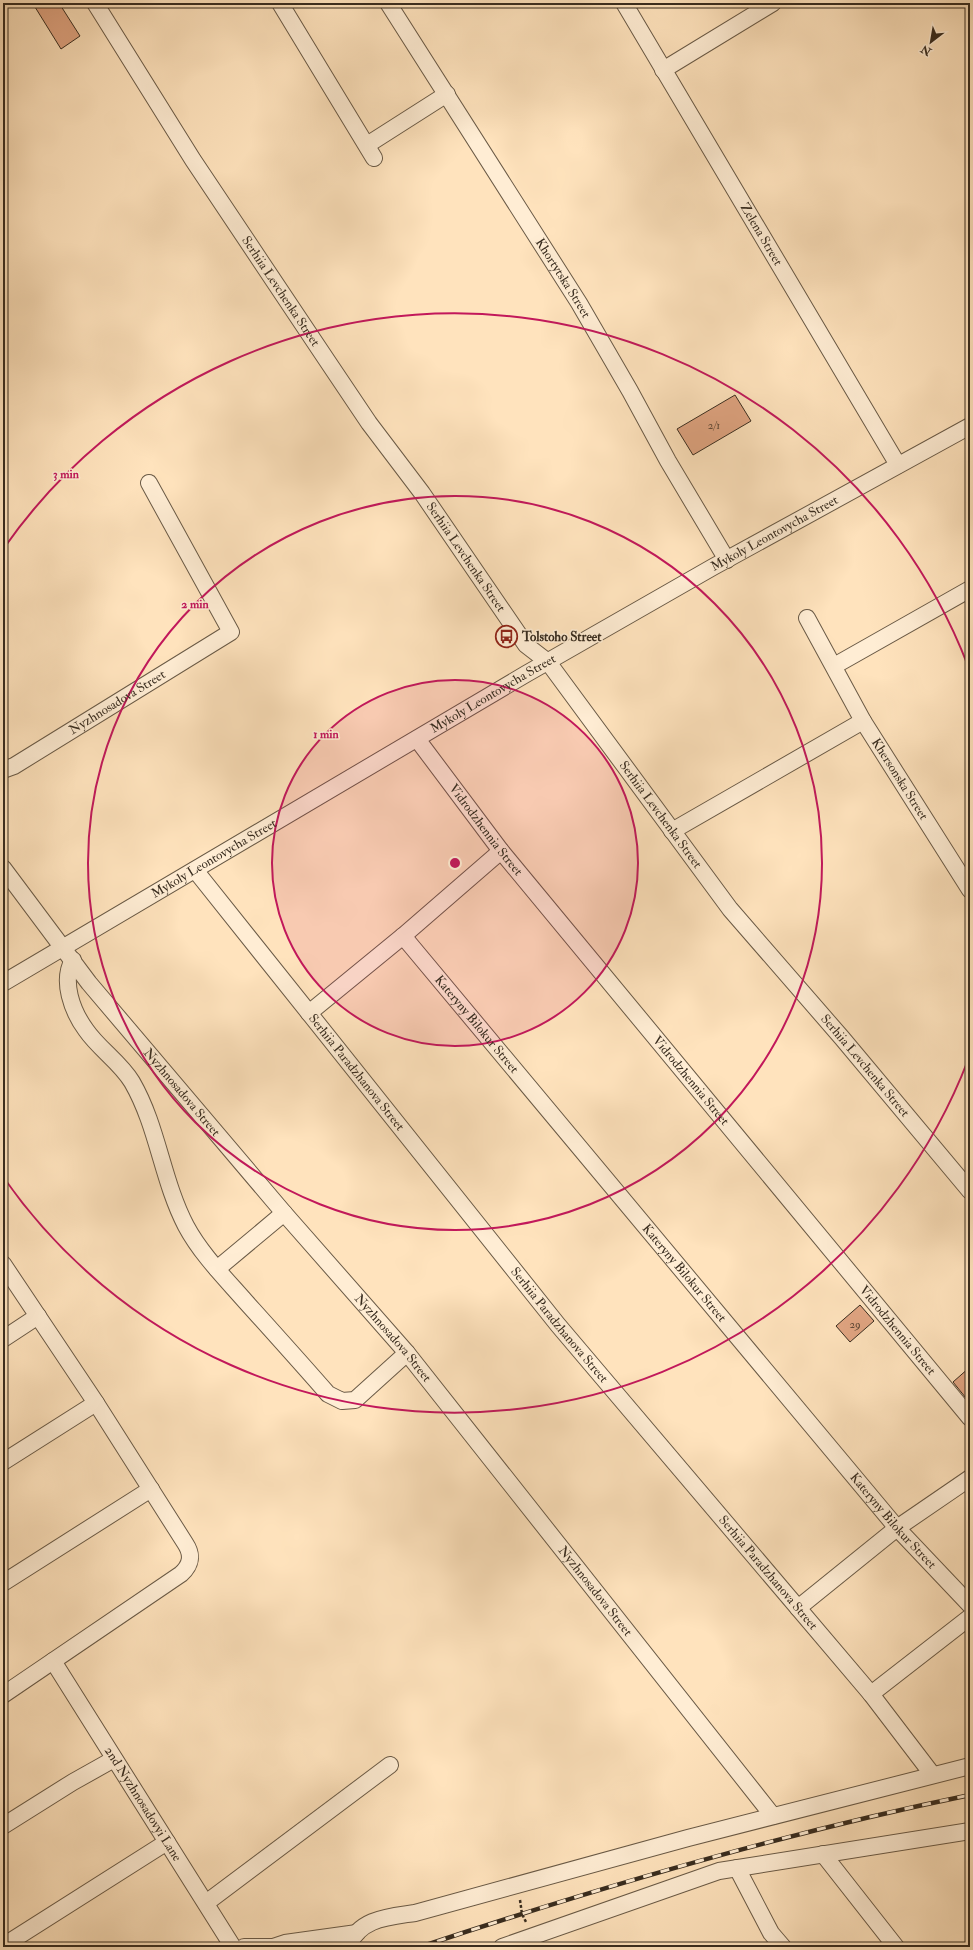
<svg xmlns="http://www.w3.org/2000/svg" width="973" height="1950" font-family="'IM FELL Double Pica',serif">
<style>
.building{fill:#e1a582;stroke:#382c1f}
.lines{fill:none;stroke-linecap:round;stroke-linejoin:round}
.minor-casing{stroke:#6a5a46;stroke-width:18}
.path{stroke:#382c1f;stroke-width:2.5;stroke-dasharray:3 2;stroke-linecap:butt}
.minor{stroke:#ffedd4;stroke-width:16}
.rail-casing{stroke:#382c1f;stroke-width:4.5}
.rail{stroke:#ffedd4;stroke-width:3;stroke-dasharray:9;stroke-linecap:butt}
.ring{fill:none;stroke:#c2185b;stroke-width:2}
.labels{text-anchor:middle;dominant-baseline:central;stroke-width:3;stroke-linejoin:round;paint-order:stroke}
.number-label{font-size:11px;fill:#624a38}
.street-label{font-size:13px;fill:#382c1f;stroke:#ffedd4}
.poi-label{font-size:13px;font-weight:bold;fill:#382c1f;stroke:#ffedd4;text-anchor:start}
.centre{fill:#c2185b;stroke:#ffedd4;stroke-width:2}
.ring-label{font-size:12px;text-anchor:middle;font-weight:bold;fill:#c2185b;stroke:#ffedd4;stroke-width:3;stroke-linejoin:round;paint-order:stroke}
</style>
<rect width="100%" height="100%" fill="#ffe3bd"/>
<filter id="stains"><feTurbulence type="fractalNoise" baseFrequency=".005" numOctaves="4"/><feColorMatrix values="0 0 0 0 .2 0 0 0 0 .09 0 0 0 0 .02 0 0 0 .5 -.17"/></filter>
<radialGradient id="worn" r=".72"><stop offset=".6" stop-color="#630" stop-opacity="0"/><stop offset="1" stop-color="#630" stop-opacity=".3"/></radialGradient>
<path class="building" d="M41,3H59L80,36L61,49L35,7Z
M735,395L751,421L693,455L677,429Z
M860,1305L874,1321L850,1342L836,1326Z
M970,1367V1403L953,1382Z"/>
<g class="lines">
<defs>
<g id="minor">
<path id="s1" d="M95,3L193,160L326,359L369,423L422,493L526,645L548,662L730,909L842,1038L970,1191"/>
<path d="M280,3L374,158"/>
<path id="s2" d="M388,3L579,303L630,391L668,461L727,560"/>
<path id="s3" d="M624,3L898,465"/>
<path d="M663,70L773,3"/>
<path d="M367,145L447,94"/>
<path id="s4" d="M807,618L863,721L970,890"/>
<path d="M834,666L970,589"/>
<path id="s5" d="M417,739L501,851L970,1418"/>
<path id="s6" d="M3,770L14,766L231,632L149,483"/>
<path d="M672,831L863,721"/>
<path id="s7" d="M3,868L89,983L284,1213L407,1353L773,1816"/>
<path id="s8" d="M195,870L558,1325L871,1694L932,1774"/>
<path id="s9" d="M403,936L897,1528L970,1605"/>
<path d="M73,960C61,981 72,1011 86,1030C99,1049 120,1062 132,1082C158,1127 162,1180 186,1226C201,1254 225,1278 246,1302C273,1332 301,1363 328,1394L342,1401L355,1400L407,1353"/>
<path id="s10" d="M3,983L526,674L713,567L970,426"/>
<path d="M309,1013L403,936L501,851"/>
<path d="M3,1264L96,1403L185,1543C193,1555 191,1565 181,1574L3,1695"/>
<path d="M217,1269L284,1213"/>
<path d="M3,1339L38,1316"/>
<path d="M3,1462L96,1403"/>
<path d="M3,1583L151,1489"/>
<path d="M798,1608L897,1528L970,1478"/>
<path id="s11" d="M53,1661L233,1947"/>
<path d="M871,1694L970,1617"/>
<path d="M3,1826L73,1782L114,1759"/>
<path d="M823,1854L896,1947"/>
<path d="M737,1868L771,1933L783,1947"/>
<path d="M206,1903L390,1765"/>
<path d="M3,1946L167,1842"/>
<path d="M244,1947H272"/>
<path d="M273,1947L285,1943L357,1933"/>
<path d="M348,1947C359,1918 389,1917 415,1913L688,1838L970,1766"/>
<path d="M502,1947L719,1871L970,1831"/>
</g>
</defs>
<use href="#minor" class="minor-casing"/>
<path class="path" d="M520,1900L522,1914L526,1922"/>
<use href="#minor" class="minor"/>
<defs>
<path id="rail" d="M420,1947C600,1887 784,1833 970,1795"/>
</defs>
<use href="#rail" class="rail-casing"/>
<use href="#rail" class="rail"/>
</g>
<circle cx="455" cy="863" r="183" fill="#c2185b" fill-opacity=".12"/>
<g class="ring">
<circle cx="455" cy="863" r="183"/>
<circle cx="455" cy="863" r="367"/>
<path d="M968 1060A550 550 0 0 1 4 1178M4 548A550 550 0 0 1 968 666"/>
</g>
<defs>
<symbol id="bus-ring" viewBox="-11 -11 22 22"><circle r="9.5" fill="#ffedd4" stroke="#8f2418" stroke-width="1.5"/><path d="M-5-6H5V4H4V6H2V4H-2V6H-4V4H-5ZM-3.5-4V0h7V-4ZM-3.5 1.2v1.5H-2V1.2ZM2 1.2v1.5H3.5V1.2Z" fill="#8f2418"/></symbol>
</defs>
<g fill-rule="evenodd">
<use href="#bus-ring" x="494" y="624" width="25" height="25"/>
</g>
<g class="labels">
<g class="number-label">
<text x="714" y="425">2/1</text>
<text x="855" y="1324">29</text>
</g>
<g class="street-label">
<text stroke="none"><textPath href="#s3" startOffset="269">Zelena Street</textPath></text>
<text stroke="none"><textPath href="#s2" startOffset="326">Khortytska Street</textPath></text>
<text stroke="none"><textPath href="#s1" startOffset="343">Serhiia Levchenka Street</textPath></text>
<text stroke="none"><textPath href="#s10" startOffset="893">Mykoly Leontovycha Street</textPath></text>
<text stroke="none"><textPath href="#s1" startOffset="667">Serhiia Levchenka Street</textPath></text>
<text stroke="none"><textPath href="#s10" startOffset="569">Mykoly Leontovycha Street</textPath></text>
<text stroke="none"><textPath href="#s6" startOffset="133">Nyzhnosadova Street</textPath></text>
<text stroke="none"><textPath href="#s4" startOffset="186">Khersonska Street</textPath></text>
<text stroke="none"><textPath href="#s1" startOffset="991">Serhiia Levchenka Street</textPath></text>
<text stroke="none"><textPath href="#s5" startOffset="114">Vidrodzhennia Street</textPath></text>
<text stroke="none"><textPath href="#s10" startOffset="245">Mykoly Leontovycha Street</textPath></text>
<text stroke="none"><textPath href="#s9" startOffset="115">Kateryny Bilokur Street</textPath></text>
<text stroke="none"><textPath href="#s1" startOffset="1315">Serhiia Levchenka Street</textPath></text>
<text stroke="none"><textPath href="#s8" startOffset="259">Serhiia Paradzhanova Street</textPath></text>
<text stroke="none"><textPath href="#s5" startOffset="438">Vidrodzhennia Street</textPath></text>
<text stroke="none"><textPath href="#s7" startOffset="287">Nyzhnosadova Street</textPath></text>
<text stroke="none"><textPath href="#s9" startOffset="439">Kateryny Bilokur Street</textPath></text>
<text stroke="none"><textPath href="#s8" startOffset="583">Serhiia Paradzhanova Street</textPath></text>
<text stroke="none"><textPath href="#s5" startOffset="762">Vidrodzhennia Street</textPath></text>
<text stroke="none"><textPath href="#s7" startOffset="611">Nyzhnosadova Street</textPath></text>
<text stroke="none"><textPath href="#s9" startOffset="763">Kateryny Bilokur Street</textPath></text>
<text stroke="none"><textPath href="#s8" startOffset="907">Serhiia Paradzhanova Street</textPath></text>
<text stroke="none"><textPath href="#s7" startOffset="935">Nyzhnosadova Street</textPath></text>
<text stroke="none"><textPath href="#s11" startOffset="169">2nd Nyzhnosadovyi Lane</textPath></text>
</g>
<g class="poi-label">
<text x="522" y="637">Tolstoho Street</text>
</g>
</g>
<circle cx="455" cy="863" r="6" class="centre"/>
<g class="ring-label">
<text x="66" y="478">3 min</text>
<text x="195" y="608">2 min</text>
<text x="326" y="738">1 min</text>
</g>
<rect width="973" height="1950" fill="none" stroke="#ffe3bd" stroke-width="16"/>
<rect x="4" y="4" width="965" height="1942" fill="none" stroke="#382c1f" stroke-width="2"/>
<rect x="8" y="8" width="957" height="1934" fill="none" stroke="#382c1f"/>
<g transform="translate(931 42) rotate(211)" stroke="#ffedd4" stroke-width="3" paint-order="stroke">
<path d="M0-3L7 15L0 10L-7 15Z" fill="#382c1f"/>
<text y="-6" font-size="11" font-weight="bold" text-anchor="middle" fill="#382c1f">N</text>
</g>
<rect width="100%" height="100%" filter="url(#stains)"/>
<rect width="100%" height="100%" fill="url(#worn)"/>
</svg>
